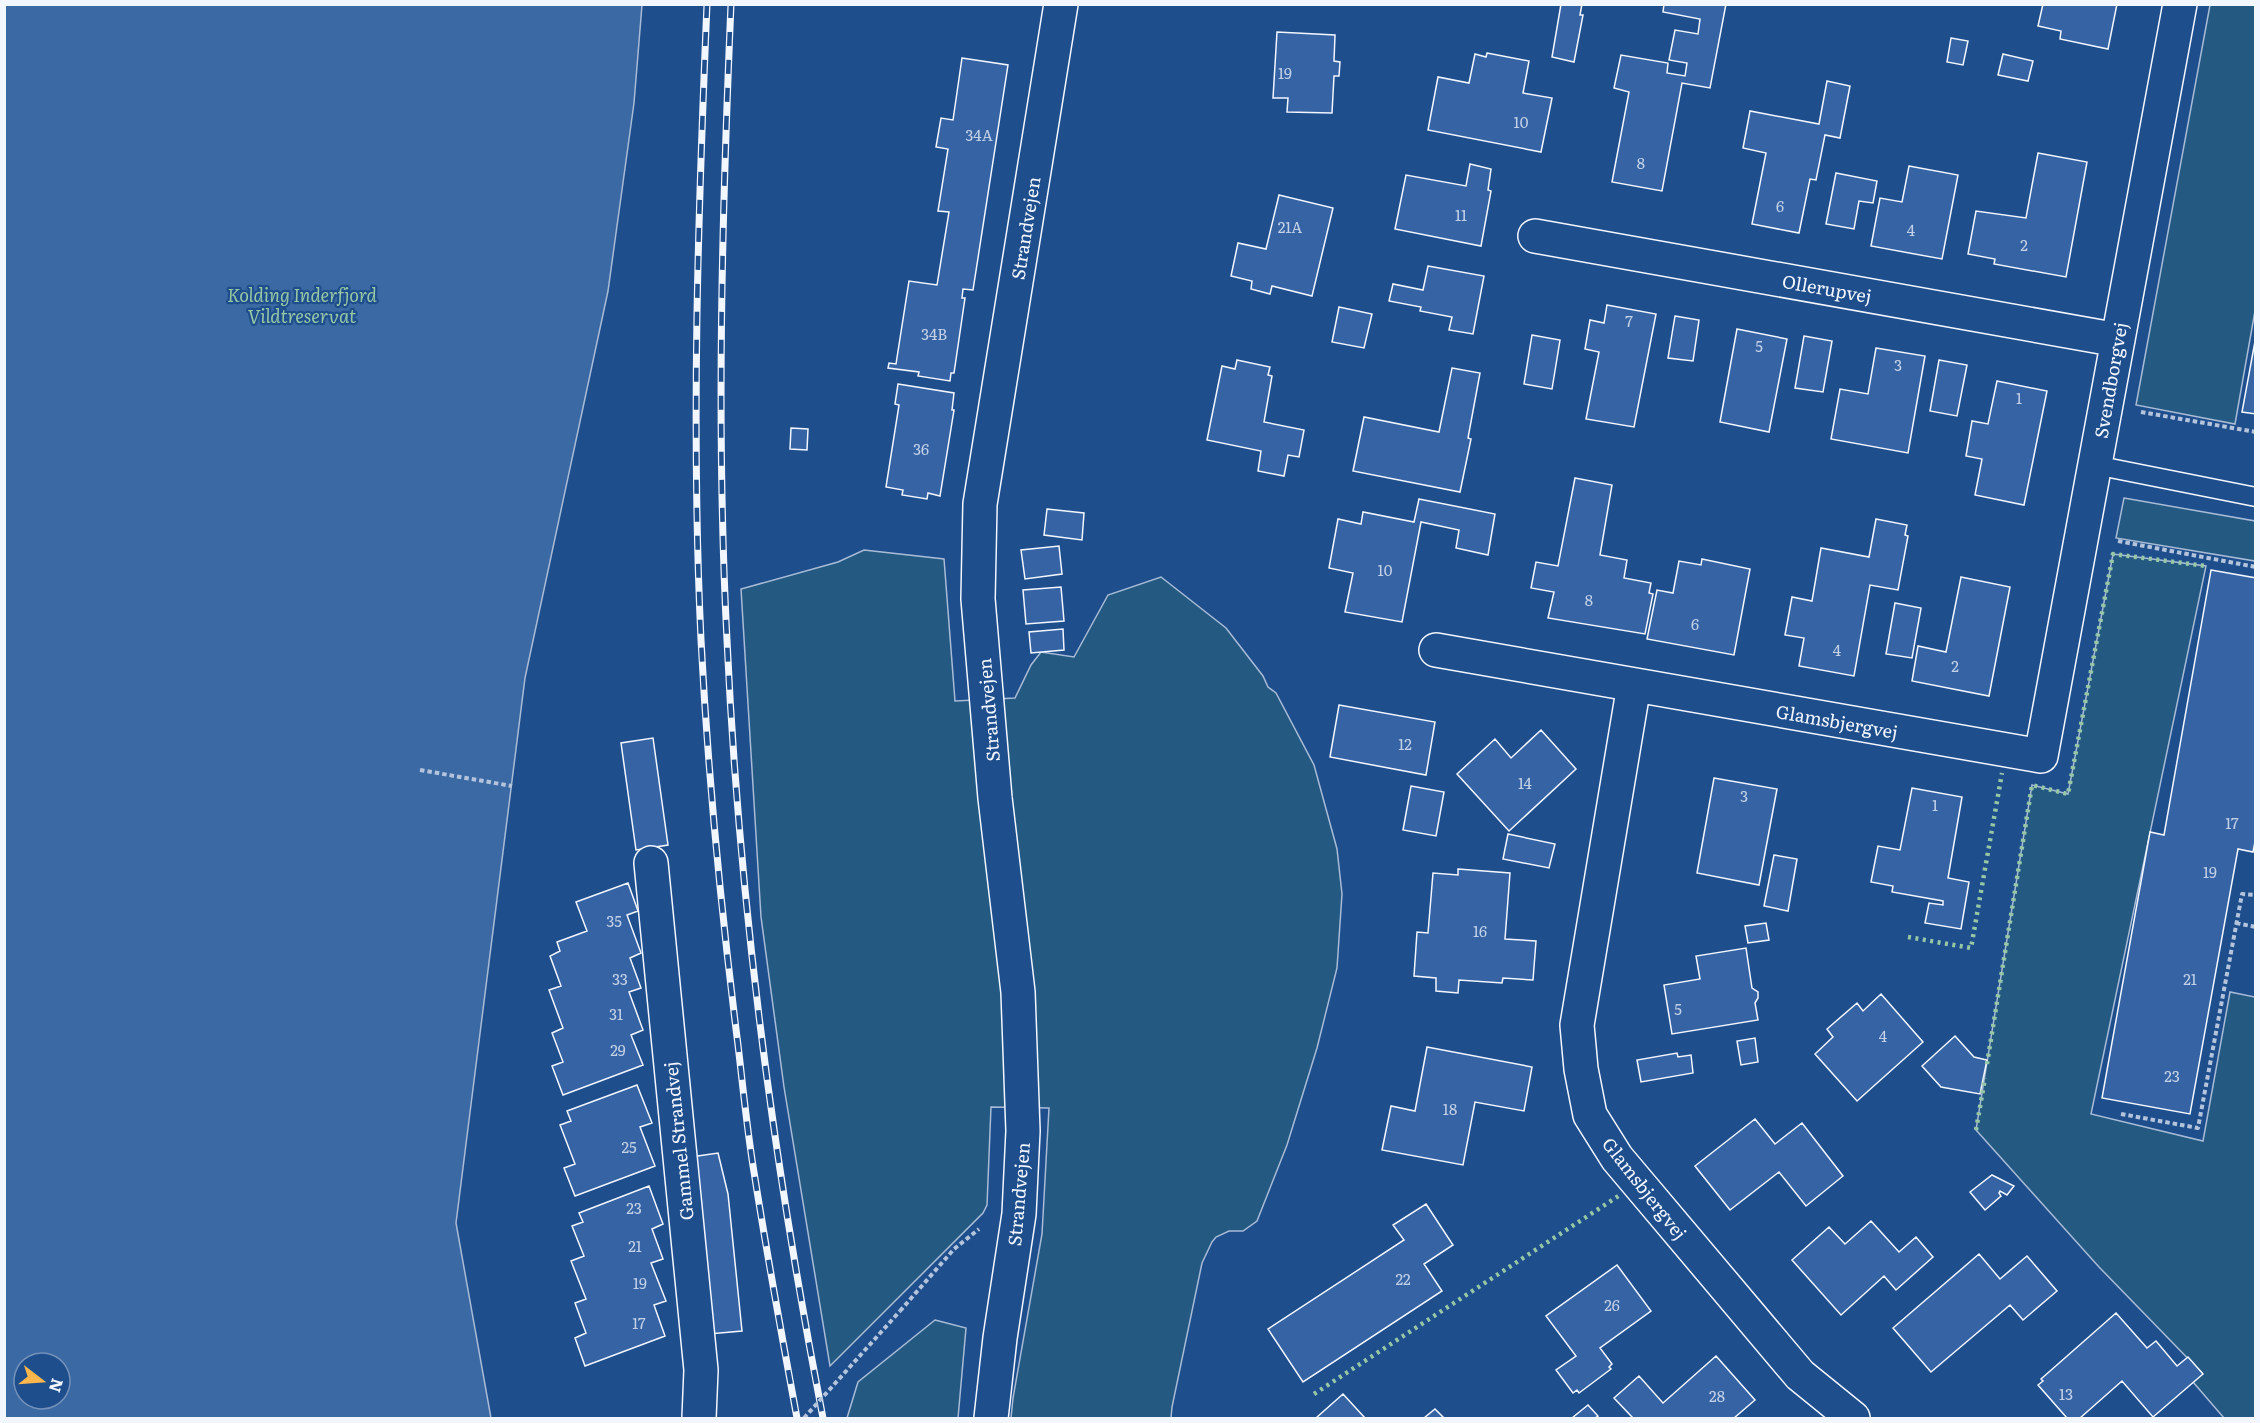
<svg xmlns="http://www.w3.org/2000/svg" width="2260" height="1423" font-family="Literata,serif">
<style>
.green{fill:#245a82;stroke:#a8bbd7;stroke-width:1.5}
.water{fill:#3b69a3;stroke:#a8bbd7;stroke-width:1.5;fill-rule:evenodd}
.building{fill:#3563a3;stroke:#f2f6ff;stroke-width:1.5}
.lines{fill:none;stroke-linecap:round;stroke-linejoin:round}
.lane-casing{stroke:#f2f6ff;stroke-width:21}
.street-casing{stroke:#f2f6ff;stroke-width:36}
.path{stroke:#b3c4dc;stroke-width:4;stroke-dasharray:4.5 3;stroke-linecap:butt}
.lane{stroke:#1f4e8c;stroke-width:18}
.street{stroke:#1f4e8c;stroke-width:33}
.rail-casing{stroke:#f2f6ff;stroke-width:7}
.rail{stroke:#1f4e8c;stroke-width:4.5;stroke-dasharray:14;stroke-linecap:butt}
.path-bridge{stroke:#b3c4dc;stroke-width:4;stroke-dasharray:4.5 3;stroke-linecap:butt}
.hedge{stroke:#97c8a6;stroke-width:4.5;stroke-dasharray:3 4.5;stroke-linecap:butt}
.labels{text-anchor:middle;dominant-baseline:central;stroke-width:4.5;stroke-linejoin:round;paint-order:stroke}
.number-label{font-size:15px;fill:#c3d1e8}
.street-label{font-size:18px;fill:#f2f6ff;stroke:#1f4e8c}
.park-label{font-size:18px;font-style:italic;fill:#97c8a6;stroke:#1f4e8c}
</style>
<rect width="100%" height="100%" fill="#1f4e8c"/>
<path class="green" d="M2210,5H2255V311L2235,424L2136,405Z
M2124,498L2255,521V561L2116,538Z
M864,550L944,559L955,701L1015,698L1031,665L1041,652L1074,657L1108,595L1161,577L1226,628L1263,676L1268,687L1276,693L1314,765L1337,849L1342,894L1337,968L1317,1048L1287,1145L1257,1221L1243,1231H1229L1216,1237L1212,1242L1202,1263L1172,1407L1171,1418H1011L1013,1398L1042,1234L1049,1108L991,1107L987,1205L983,1213L830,1366L784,1087L761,917L741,589L838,562Z
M2113,554L2206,566L2091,1114L2203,1141L2230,992L2255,997V1418H2224L2193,1382L2202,1373L2099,1267L1976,1130L2032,785L2068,794Z
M935,1320L966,1328L958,1418H847L858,1382Z"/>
<path class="water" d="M5,4L642,5L634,103L608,291L525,678L456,1223L491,1418H5ZM24,1363H60V1399H24Z"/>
<path class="building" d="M1561,4H1582L1580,15H1583L1574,62L1552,57Z
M1664,4H1726L1710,88L1682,83L1662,191L1612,182L1629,92L1614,88L1621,55L1668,63L1667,73L1685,76L1687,63L1669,60L1675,30L1698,34L1700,19L1663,12Z
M2043,4H2117L2108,49L2060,39L2061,31L2038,26Z
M1277,32L1335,35L1334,61L1340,62L1339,76H1334L1332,113L1287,112L1288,98H1273Z
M1951,38L1968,41L1963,65L1947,62Z
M1487,53L1529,61L1523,93L1552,98L1541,152L1428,130L1438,77L1469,83L1475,54L1486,57Z
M2003,54L2033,61L2028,81L1998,75Z
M962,58L1008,65L973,290L963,289L962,298H965L954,373H951L950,381L918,376L919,372L888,368L889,363L896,364L909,281L937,285L949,212L938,211L948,149L936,147L941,118L953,120Z
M1827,81L1850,86L1840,138L1825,135L1816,180L1810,179L1799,233L1752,224L1766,153L1743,148L1750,111L1819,124Z
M2038,153L2087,162L2066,277L1994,264L1995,259L1968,254L1976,211L2026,218Z
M1470,164L1491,169L1488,190L1491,191L1481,246L1395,229L1406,175L1466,186Z
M1909,166L1958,175L1942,259L1871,246L1880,198L1902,202Z
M1836,173L1877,181L1873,203L1859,201L1854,229L1826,224Z
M1279,195L1333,208L1312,296L1272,286L1270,294L1251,289L1252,281L1231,276L1238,243L1266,249Z
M1428,266L1484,276L1473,334L1449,330L1452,317L1420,311L1421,307L1389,301L1393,284L1423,290Z
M1607,305L1656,314L1634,427L1586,419L1599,352L1585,349L1590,320L1604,323Z
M1339,307L1372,314L1364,348L1332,342Z
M1675,316L1699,320L1693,361L1668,358Z
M1737,329L1787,339L1769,432L1720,422Z
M1532,335L1560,340L1552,389L1524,384Z
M1804,336L1832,341L1823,392L1795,388Z
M2256,336V414L2242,412Z
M1876,348L1925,356L1908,453L1831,439L1840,389L1868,394Z
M1237,360L1270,367L1268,375L1272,376L1264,422L1304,430L1299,457L1288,455L1284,476L1258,471L1261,451L1207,440L1222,366L1235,369Z
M1939,360L1967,365L1957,416L1930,411Z
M1452,368L1480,373L1468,438L1471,439L1460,492L1353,471L1364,417L1439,432Z
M1997,381L2047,391L2024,505L1975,495L1982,459L1966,456L1972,421L1988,424Z
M898,384L954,393L952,410H954L940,496L928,493L927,499L902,495L903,490L886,487L899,405L895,404Z
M791,428L808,429L807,450L790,449Z
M1575,478L1612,485L1600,555L1627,560L1624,578L1651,583L1649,593L1653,594L1645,634L1548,618L1554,592L1531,588L1536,562L1558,566Z
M1419,499L1495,514L1488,555L1456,548L1459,530L1421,522L1402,622L1345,612L1353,573L1329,568L1338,519L1361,524L1363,512L1414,522Z
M1047,509L1084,513L1082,540L1044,535Z
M1876,519L1907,525L1905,535L1908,536L1898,590L1870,585L1854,676L1799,666L1804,638L1785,635L1792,597L1812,601L1821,548L1869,557Z
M1059,546L1062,574L1025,579L1021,550Z
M1702,559L1750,569L1734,655L1647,639L1657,590L1673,593L1679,561L1701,565Z
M2211,570L2256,578V837L2253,852L2238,849L2190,1114L2102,1098L2150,832L2164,835Z
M1961,577L2010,587L1989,696L1912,681L1918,646L1946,652Z
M1061,587L1064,621L1026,624L1023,590Z
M1895,603L1921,608L1912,658L1886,654Z
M1063,629L1064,650L1031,653L1029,632Z
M1339,705L1435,722L1426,775L1330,757Z
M1541,730L1576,769L1509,831L1457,774L1495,739L1511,758Z
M653,738L668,845L636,850L621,743Z
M1714,778L1777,789L1759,885L1697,873Z
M1411,786L1444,792L1436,836L1403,830Z
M1912,788L1962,797L1948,878L1969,882L1961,929L1925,923L1929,903L1943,905V901L1892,892L1893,886L1871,882L1878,846L1900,850Z
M1508,834L1555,844L1549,868L1503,859Z
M1774,855L1797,859L1788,911L1764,906Z
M1458,869L1510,873L1505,939L1536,941L1533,980L1503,978L1502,983L1459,980L1458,993L1436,991V978L1414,976L1417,932L1428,933L1433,873L1458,875Z
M628,883L638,911L627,915L641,953L630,958L641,988L629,992L643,1030L631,1035L643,1065L563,1095L552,1066L563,1062L552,1033L563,1028L549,990L561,986L550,956L560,951L557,942L587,931L576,902Z
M1766,923L1769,940L1748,943L1745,926Z
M1746,948L1752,988L1758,992V998L1755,1003L1758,1020L1672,1034L1664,985L1700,979L1696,956Z
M1881,994L1923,1042L1857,1101L1815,1054L1833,1037L1827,1029L1857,1003L1863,1011Z
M1955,1036L1974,1057L1987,1060L1980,1094L1941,1087L1922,1066Z
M1755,1038L1758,1062L1741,1065L1737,1041Z
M1427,1047L1532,1067L1524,1111L1475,1102L1463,1165L1382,1150L1391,1106L1415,1111Z
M1677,1053L1678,1057L1691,1055L1693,1073L1641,1082L1637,1060Z
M637,1085L652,1123L640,1127L655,1166L575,1196L564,1168L575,1164L560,1125L571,1121L567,1111Z
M1755,1119L1775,1144L1802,1123L1843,1176L1806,1206L1779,1172L1730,1210L1695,1166Z
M718,1153L728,1194L742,1331L709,1334L691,1157Z
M1992,1175L2014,1186L2007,1195L2000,1191L1999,1193L2001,1196L1985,1210L1970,1192Z
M649,1186L663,1224L652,1229L663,1259L651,1263L666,1301L654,1305L665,1336L585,1366L575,1338L586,1333L575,1303L586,1299L571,1261L584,1256L572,1226L583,1222L579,1213Z
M1426,1204L1453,1245L1424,1264L1442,1291L1303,1382L1268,1329L1404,1240L1393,1225Z
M1871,1221L1899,1252L1916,1237L1933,1257L1896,1290L1884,1276L1841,1315L1792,1260L1829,1227L1845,1244Z
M1979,1254L2000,1279L2027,1256L2057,1291L2023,1320L2010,1305L1931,1372L1893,1328Z
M1617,1265L1651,1311L1600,1348L1612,1364L1609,1367L1611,1369L1579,1393L1577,1390L1573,1393L1556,1370L1576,1356L1546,1316Z
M2116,1313L2147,1348L2156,1341L2177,1366L2188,1357L2203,1374L2153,1417L2122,1381L2080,1418H2067L2038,1385L2043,1381L2041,1379Z
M1716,1356L1755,1400L1734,1418H1633L1614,1398L1639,1376L1663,1403Z
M1343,1394L1365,1418H1316Z
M1588,1405L1598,1416L1595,1418H1572Z
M1435,1409L1444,1418H1424Z"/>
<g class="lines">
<defs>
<path id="lane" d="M2095,465L2256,497"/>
<path id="street" d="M1535,236L2118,340
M1436,650L2041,756L2180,4
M1634,685L1577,1025L1581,1069L1590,1115L1617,1158L1800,1375L1853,1418
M651,863L701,1370L699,1418
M991,1418L1000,1338L1019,1214L1023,1131L1018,992L995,798L978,599L980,504L1061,4"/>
</defs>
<use href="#lane" class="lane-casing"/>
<use href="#street" class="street-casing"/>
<path class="path" d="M2141,412L2256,432
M2118,541L2256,567
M420,770L512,786
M2236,923L2256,927
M2121,1114L2198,1128L2242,894L2256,895
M900,1311L954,1249L979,1229"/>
<use href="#lane" class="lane"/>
<use href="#street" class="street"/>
<defs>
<path id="rail" d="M707,4C698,216 691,428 701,640C708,775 721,910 738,1045C743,1087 747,1130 754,1172C767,1255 782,1337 797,1418
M731,4C722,216 716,428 727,640C739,901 773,1161 823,1418"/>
</defs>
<use href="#rail" class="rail-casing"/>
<use href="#rail" class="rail"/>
<path class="path-bridge" d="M804,1418L900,1311"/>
<path class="hedge" d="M1908,937L1971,948L2002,773
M1987,1064L2032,785L2068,794L2113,554L2206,566
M1976,1130L1985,1078
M1314,1394L1620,1195"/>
</g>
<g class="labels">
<g class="number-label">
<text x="1285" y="72">19</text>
<text x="1521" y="121">10</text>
<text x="979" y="134">34A</text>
<text x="1641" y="162">8</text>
<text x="1780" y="205">6</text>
<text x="1461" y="214">11</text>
<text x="1290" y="226">21A</text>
<text x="1911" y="229">4</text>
<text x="2024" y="244">2</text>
<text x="1629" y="320">7</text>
<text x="934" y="333">34B</text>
<text x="1759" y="345">5</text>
<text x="1898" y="364">3</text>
<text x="2019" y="397">1</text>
<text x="921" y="448">36</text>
<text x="1385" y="569">10</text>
<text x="1589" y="599">8</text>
<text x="1695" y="623">6</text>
<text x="1837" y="649">4</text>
<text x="1955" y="665">2</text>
<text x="1405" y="743">12</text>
<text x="1525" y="782">14</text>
<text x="1744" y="795">3</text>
<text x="1935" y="804">1</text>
<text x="2232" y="822">17</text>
<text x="2210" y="871">19</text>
<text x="614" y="920">35</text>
<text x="1480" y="930">16</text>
<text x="620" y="978">33</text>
<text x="2190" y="978">21</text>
<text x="1678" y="1008">5</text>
<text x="616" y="1013">31</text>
<text x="1883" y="1035">4</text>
<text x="618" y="1049">29</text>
<text x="2172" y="1075">23</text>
<text x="1450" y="1108">18</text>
<text x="629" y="1146">25</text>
<text x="634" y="1207">23</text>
<text x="635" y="1245">21</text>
<text x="1403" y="1278">22</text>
<text x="640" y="1282">19</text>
<text x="1612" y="1304">26</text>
<text x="639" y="1322">17</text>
<text x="2066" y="1393">13</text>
<text x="1717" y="1395">28</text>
</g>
<g class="street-label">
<text transform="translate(1025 228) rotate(-81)">Strandvejen</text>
<text transform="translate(1827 288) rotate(10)">Ollerupvej</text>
<text transform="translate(2110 380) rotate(-80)">Svendborgvej</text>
<text transform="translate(988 710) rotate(-95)">Strandvejen</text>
<text transform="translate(1837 721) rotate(10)">Glamsbjergvej</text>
<text transform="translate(678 1141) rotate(-96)">Gammel Strandvej</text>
<text transform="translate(1645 1188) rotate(52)">Glamsbjergvej</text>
<text transform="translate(1018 1194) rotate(-85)">Strandvejen</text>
</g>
<g class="park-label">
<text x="302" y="294">Kolding Inderfjord<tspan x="302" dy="21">Vildtreservat</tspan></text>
</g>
</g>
<rect width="2260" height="1423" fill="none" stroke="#f2f6ff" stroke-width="12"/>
<g transform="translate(42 1381) rotate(107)"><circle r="28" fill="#1f4e8c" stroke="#7391ba" stroke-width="1.5"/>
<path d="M0-4.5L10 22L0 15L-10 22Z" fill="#ffb74d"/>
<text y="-9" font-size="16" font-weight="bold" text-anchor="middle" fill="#f2f6ff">N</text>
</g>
</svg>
